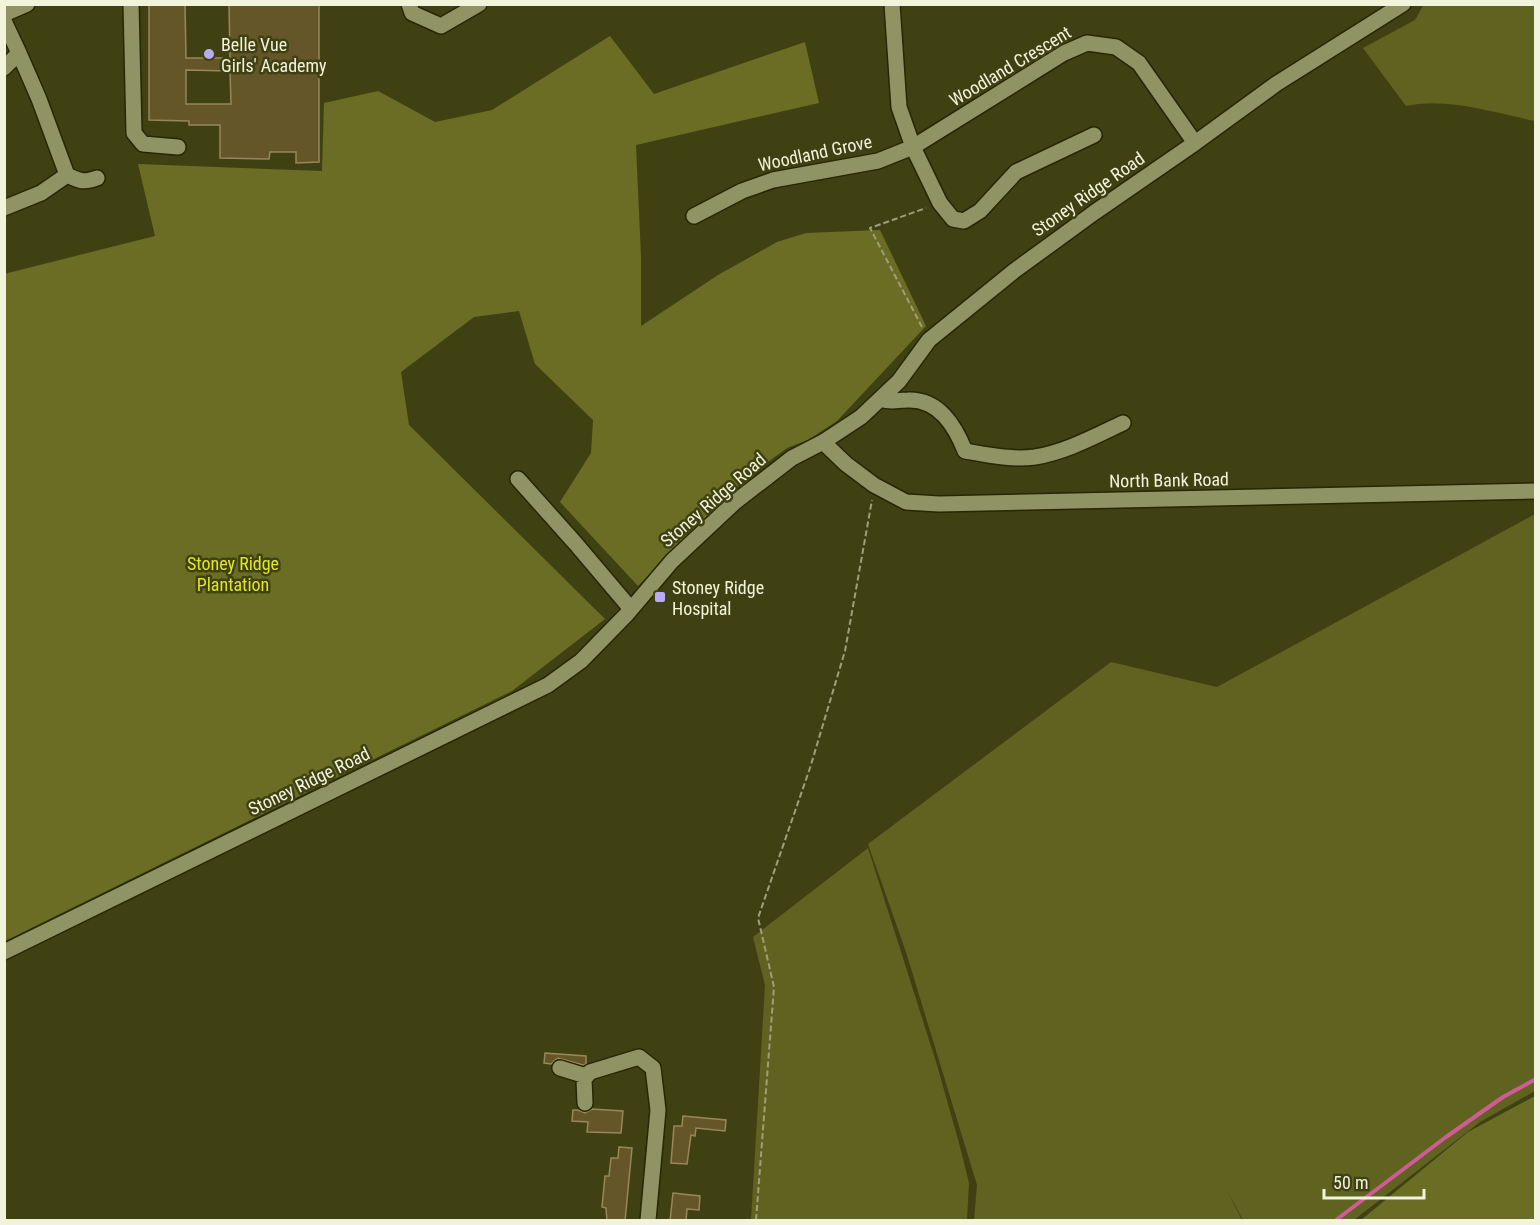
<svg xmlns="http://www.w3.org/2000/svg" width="1540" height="1225" font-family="'Roboto Condensed',sans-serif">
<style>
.green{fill:#606220}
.forest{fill:#6b6d24}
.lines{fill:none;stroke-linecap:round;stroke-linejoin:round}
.stream{stroke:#cf5c96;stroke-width:4}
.building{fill:#655629;stroke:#97875a;stroke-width:1.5;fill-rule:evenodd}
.minor-casing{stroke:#262704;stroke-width:18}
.path{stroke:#9d9e7c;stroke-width:2;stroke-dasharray:6 3;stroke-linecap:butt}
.minor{stroke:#909364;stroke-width:15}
.poi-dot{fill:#b7abf8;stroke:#404113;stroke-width:2}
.labels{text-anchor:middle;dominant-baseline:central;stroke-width:5;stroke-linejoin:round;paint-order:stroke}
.poi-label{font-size:18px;fill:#f1f3db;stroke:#404113;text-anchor:start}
.street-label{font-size:18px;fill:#f1f3db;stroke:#404113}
.park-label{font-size:18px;fill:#e1e525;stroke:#404113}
</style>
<rect width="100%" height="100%" fill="#404113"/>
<path class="green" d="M1424,4L1535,5V121C1495,113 1447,97 1406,106L1363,48L1415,20Z
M1535,514V1091L1480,1122L1354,1220H1243L1226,1189L1242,1220H974L977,1185L906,952L868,844L1111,662L1217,687Z
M868,848L937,1065L959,1143L969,1183L967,1220H751L765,985L753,937Z"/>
<path class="forest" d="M610,36L654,94L805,42L819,103L636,145L641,257V326L718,275L777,242L806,233L880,230L926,326L837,421L808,440L787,448L747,477L638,586L560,502L591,453L593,420L535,364L519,311L474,317L401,372L409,425L605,619L512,691L5,941L4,274L155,236L138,164L322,171L324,103L378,91L435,122L492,110Z
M1535,1096V1220H1361L1468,1132Z"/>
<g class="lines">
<path class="stream" d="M1336,1220L1446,1137L1503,1097L1536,1079"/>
</g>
<path class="building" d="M149,4H185L186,58H230L229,4H319V162L296,163V152H270L269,159L220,158V125H189V121L149,120ZM186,70L230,71L231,104H186Z
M545,1053L586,1056V1064L583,1065L558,1058L554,1061L551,1064L544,1063Z
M592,1109L623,1111L621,1133L587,1132L588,1122L572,1121L573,1110H578L585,1113Z
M683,1116L726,1120L725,1131L696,1128L695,1136L691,1135L687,1164L671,1163L674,1126H682Z
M619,1147L632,1148L625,1221H607L606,1208L602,1207L605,1176H609L611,1158H618Z
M673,1193L700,1196L699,1210L687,1209L686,1221H670Z"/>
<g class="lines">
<defs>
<path id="minor" d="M131,4L134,133L143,144L178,147
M409,4L412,13L441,26L479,4
M892,4L899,107L913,147L940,203L953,219L964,221L980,211L1016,172L1094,135
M4,14L27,4
M4,21L19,53L4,68
M67,175C80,181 83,183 97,178
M4,208L41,193L67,175L39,99L19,53
M694,216L742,191L773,180L878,161L913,147L1064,53L1087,43L1116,47L1139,63L1195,143
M880,399C893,403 895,400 908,400C939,399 955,426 965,451C988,455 1012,460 1035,457C1066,452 1095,436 1123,423
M823,442L846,464L874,485L906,502L939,504L1536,491
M518,479L576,544L631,609
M4,952L548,685L581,661L627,614L672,561L735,502L792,458L823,442L861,417L899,381L929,340L1014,271L1095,212L1195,143L1276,84L1403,4
M560,1068L586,1076
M585,1103L584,1079L590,1072L639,1057L653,1068L658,1110L648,1220"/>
</defs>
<use href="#minor" class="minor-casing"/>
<path class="path" d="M922,327L870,228L926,208
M756,1220L774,987L758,918L810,768L845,651L872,500"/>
<use href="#minor" class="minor"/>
</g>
<g class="poi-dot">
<circle cx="209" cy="54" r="6"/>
<rect x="654" y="591" width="12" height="12" rx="3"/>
</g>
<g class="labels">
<g class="poi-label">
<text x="221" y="44">Belle Vue<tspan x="221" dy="21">Girls' Academy</tspan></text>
<text x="672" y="587">Stoney Ridge<tspan x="672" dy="21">Hospital</tspan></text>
</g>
<g class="street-label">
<text transform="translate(1010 66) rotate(-31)">Woodland Crescent</text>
<text transform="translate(815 153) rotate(-12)">Woodland Grove</text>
<text transform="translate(1088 194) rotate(-35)">Stoney Ridge Road</text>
<text transform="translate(1169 480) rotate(-1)">North Bank Road</text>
<text transform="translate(713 500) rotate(-41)">Stoney Ridge Road</text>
<text transform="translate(309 781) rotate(-26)">Stoney Ridge Road</text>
</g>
<g class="park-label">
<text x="233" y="563">Stoney Ridge<tspan x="233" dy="21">Plantation</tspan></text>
</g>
</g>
<rect width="1540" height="1225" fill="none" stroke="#f1f3db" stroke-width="12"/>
<path d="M1324 1189v9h100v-9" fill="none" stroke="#f1f3db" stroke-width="3"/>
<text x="1333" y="1189" font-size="18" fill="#f1f3db" stroke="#404113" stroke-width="4.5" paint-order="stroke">50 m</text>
</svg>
